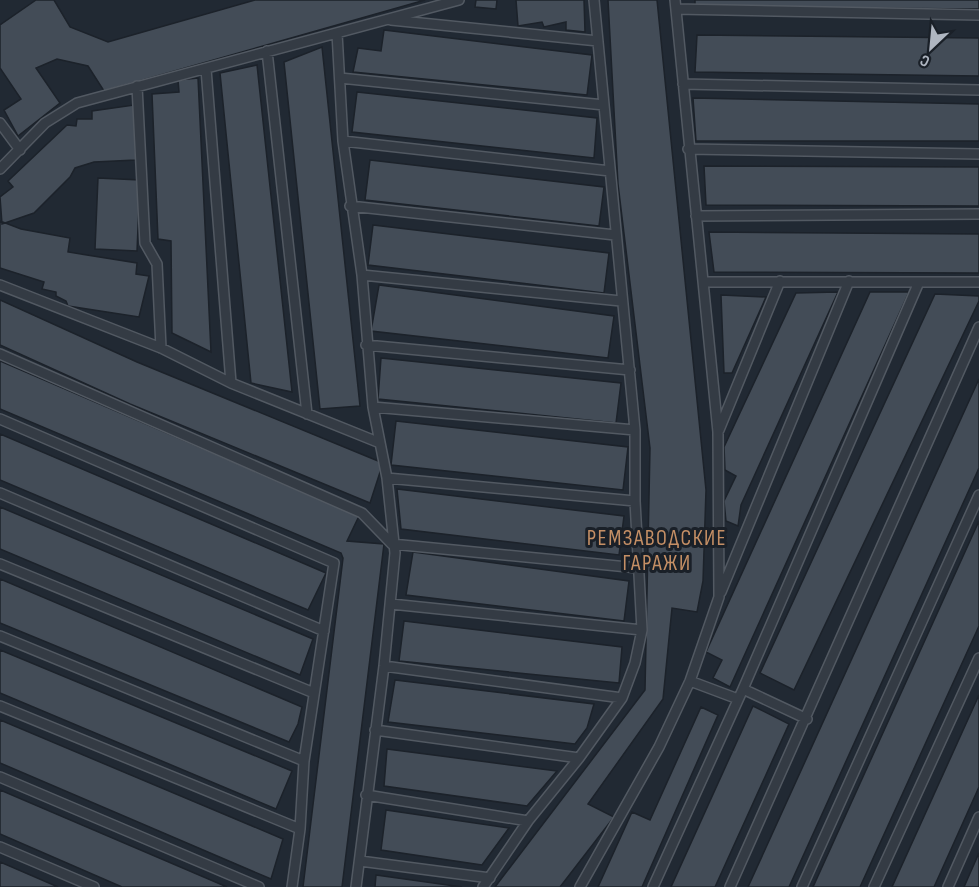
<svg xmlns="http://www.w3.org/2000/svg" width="979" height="887" font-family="'Sofia Sans Condensed',sans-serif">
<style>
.building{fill:#434c57;stroke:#1c222a;stroke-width:1.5}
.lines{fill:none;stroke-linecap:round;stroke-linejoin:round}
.lane-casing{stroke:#525962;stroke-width:12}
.lane{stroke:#343b44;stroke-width:9}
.labels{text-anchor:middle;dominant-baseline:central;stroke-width:6;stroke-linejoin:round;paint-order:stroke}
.neighbourhood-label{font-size:22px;letter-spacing:1.5px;fill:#c58f65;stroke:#1a2028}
</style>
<rect width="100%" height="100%" fill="#212933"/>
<path class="building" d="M36,0H54L70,27L108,42L255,0H425L104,91L88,66L57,59L36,68L60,103L18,136L4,110L21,99L0,68V25Z
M476,0H497L496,9L475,7Z
M516,0H584L585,32L566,30V22L544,27L542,22L518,26Z
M608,0H657L706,490L703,581L697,612L672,608L663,699L588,804L614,817L560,887H495L645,690L650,448L618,184Z
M695,0H979V9L695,7Z
M384,30L592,55L587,95L353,72L358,48L381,51Z
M697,35L979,38V76L695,72Z
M322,47L360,406L320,409L284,62Z
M257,65L292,392L251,383L220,73Z
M198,78L211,352L172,333L171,241L158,239L152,94L179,92L178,80Z
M357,92L597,118L594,158L352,132Z
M693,98L979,104V141H696Z
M134,105L136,160L94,162L75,168L70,177L34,213L2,224L0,197L13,187L8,181L67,125L76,126L77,119H92V111Z
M370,160L604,187L599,226L365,200Z
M704,166L979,167V206L706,205Z
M98,178L140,180L137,251L95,249Z
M0,221L21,229L70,238L68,252L137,263L136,274L149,276L139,317L68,306L66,301L56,296V292L42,289L44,282L0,268Z
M373,225L609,253L604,293L368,265Z
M709,232L979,234V273L714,272Z
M379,285L614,316L608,358L371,331Z
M838,292L741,505L738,526L726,521L724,501L736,476L725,470L724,447L796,293Z
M870,292H909L730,687L713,678L722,660L706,652Z
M935,294L979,296V301L794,690L760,673Z
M721,295L766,297L732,373H724Z
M0,300L137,362L383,463L370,503L130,404L0,345Z
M381,358L621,383L616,423L378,399Z
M0,361L359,516L347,541L384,544L342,887H303L343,558L341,553L0,409Z
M979,379V468L789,887H748Z
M396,421L628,447L623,490L391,465Z
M0,434L326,573L308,610L0,480Z
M397,489L624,516L619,555L401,529Z
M0,507L313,639L300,675L0,549Z
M979,521V626L860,887H813Z
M413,552L629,581L624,621L406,595Z
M0,579L302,707L298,724L289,742L0,623Z
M404,621L622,647L619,683L399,661Z
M0,650L292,771L276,809L0,693Z
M395,680L594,704L587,728L575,744L388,722Z
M979,695V787L934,887H892Z
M753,706L789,724L715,887H671Z
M701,707L718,715L642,887H598L632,812L650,820Z
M0,720L283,839L271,879L0,763Z
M387,749L557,771L527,806L384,786Z
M0,790L227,887H122L0,834Z
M386,810L509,828L482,865L381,850Z
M979,853V887H964Z
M0,862L58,887H0Z
M376,875L462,887H375Z"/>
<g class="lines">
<defs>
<path id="lane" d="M676,9L979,15
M391,20L598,41
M337,33L343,141L362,275L373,407L387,478L395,553L384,666L356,887
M267,51L307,414
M206,69L231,383
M340,78L604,105
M683,84L979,90
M137,86L145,243L157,264L161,348
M0,123L20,150
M343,141L610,171
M688,149L979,154
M0,169L45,123L77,103L459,0
M350,206L615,235
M696,216L979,214
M362,275L621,301
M703,282H979
M0,285L161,348L231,383L380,443
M366,345L630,370
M0,354L362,513L392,544L638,568
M373,407L635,430
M0,419L334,563L304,761L300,829L292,887
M719,430L780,281
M387,478L635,501
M0,493L324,631
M0,564L314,693
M721,592L849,281
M391,604L642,630
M0,636L304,761
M384,666L622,698
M690,681L738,699
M743,689L807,719
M0,706L300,829
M375,730L579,758
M0,777L259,887
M366,795L528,821
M0,847L94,887
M360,861L490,878
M483,887L528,821L579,758L622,698L635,663L642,630L635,501V430L594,0
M580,887L659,747L690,681L719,597L718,432L675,0
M653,887L743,689L919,282
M730,887L979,327
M802,887L979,495
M874,887L979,658
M948,887L979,817"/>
</defs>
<use href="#lane" class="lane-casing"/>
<use href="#lane" class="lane"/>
</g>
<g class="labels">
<g class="neighbourhood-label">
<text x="657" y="538">РЕМЗАВОДСКИЕ<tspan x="657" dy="25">ГАРАЖИ</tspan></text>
</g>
</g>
<g transform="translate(931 48) rotate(206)" stroke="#1a2028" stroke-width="4.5" paint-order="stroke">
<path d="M0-4.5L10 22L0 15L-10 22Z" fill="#afb6c1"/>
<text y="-9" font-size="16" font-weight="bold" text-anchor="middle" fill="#afb6c1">С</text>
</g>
</svg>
